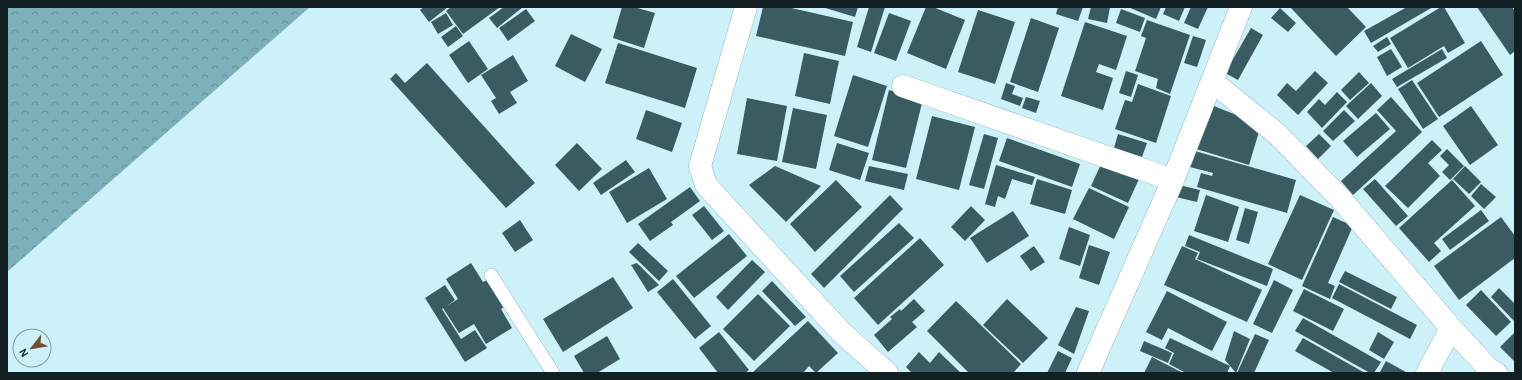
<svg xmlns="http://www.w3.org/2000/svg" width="1522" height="380" font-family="'Alegreya Sans',sans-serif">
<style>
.forest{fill:url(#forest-crowns)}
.building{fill:#3a5b61}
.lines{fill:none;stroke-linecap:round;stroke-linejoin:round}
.lane-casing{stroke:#98bbc2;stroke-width:14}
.street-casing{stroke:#98bbc2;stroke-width:23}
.lane{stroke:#fff;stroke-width:13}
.street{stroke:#fff;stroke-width:22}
</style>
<defs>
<pattern id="forest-crowns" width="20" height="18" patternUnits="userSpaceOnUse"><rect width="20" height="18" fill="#7cb1bb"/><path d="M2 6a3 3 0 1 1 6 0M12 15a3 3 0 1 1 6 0" fill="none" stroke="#649098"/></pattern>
</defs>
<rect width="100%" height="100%" fill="#ccf1f8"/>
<path class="forest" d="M7,7H310L7,272Z"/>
<path class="building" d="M424,7H448L429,22L420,10Z
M451,7H500L463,34L446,11Z
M504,7H523L497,28L489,18Z
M622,7H634L655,13L644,48L613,38Z
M763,7H787L853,22L845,56L756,36Z
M822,7H858L855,17Z
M869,7H885L871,52L857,47Z
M926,7H933L965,20L946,69L907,53Z
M1058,7H1083L1078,21L1056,14Z
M1091,7H1110L1107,23L1088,19Z
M1128,7H1161L1156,19Z
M1166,7H1185L1179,21L1163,14Z
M1191,7H1208L1198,29L1184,23Z
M1290,7H1347L1366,27L1336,56Z
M1407,7H1433L1371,43L1364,31Z
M1441,7H1444L1465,43L1448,53L1444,46L1408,68L1390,38Z
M1477,7H1512L1515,11V51L1510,55Z
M1280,8L1296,23L1288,32L1271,18Z
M526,9L535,21L508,41L499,28Z
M1121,9L1145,18L1140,32L1116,23Z
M978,10L1015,22L995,84L958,72Z
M446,13L453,25L438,34L431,22Z
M889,13L911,21L896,61L874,53Z
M1031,18L1059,28L1038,92L1010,82Z
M1147,20L1190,35L1170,94L1156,88L1158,79L1135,71L1146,38L1141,36Z
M1085,22L1127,36L1116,70L1099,64L1096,72L1113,78L1103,110L1061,96Z
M456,26L463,36L448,47L441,37Z
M1251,28L1263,35L1238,80L1225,73Z
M571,34L602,49L585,82L555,66Z
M1193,36L1206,40L1197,67L1184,63Z
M1387,37L1391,44L1378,52L1373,46Z
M469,41L488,69L468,83L449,55Z
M1481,41L1503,75L1439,117L1417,83Z
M618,43L697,68L685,108L605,83Z
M1391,49L1402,67L1387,76L1377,57Z
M1442,49L1447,58L1397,87L1392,79Z
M804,53L839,61L830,104L795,96Z
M513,55L528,81L510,92L517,103L499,114L491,101L496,98L481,75Z
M427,63L535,183L506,208L390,79L396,73L405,83Z
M1126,71L1138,75L1131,97L1119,93Z
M1315,71L1328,83L1298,115L1277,95L1287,83L1296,91Z
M1359,72L1369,83L1350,100L1341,90Z
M853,75L887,86L868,147L834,136Z
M1412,80L1438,119L1423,129L1398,89Z
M1006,83L1015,86L1012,94L1023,98L1020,106L1001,99Z
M1371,83L1382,96L1358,119L1346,106Z
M1138,84L1171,96L1156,143L1115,129L1125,100L1132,102Z
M889,90L923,99L906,168L872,160Z
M1337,92L1347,102L1322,128L1307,112L1319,99L1325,105Z
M1026,97L1040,101L1036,113L1022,108Z
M1391,97L1422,132L1353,195L1341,181L1396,131L1377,110Z
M747,98L787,106L777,161L737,154Z
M1214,106L1261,125L1249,165L1196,149Z
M1471,106L1498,145L1470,165L1443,126Z
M793,108L827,115L816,169L782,162Z
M646,110L682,123L672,152L636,139Z
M1344,110L1355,121L1333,141L1323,131Z
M1376,113L1390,129L1357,157L1343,141Z
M932,116L975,127L959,190L916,179Z
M984,134L998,138L984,189L969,185Z
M1118,134L1147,143L1142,157L1114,148Z
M1319,134L1331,146L1318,159L1306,146Z
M1007,138L1080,164L1072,187L999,161Z
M1432,140L1442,150L1428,163L1440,176L1408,208L1385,186Z
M577,143L602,169L579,191L555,165Z
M837,143L869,153L860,180L829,170Z
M1447,149L1464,166L1450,180L1442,172L1449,165L1440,156Z
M1195,151L1296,180L1287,213L1197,187L1201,173L1212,176L1213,173L1190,167Z
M626,160L635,172L601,195L593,183Z
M1102,162L1139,179L1128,203L1091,186Z
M996,165L1035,177L1032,185L1012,179L1005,199L998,196L995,207L985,204Z
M775,166L821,186L786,222L749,185Z
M869,166L908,174L904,190L865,181Z
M1465,166L1481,182L1469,194L1453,179Z
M649,168L667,199L627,223L609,192Z
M1037,179L1072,190L1065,214L1030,204Z
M1375,179L1408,216L1396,226L1363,189Z
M836,180L862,207L815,252L790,224Z
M1452,180L1475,206L1434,243L1441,251L1429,262L1399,228Z
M1481,184L1496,197L1484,209L1471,196Z
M1179,185L1200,190L1197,202L1176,197Z
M690,187L700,201L671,222L673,225L650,241L638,224Z
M1089,188L1129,207L1114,239L1073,219Z
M890,195L903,209L824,288L811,274Z
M1206,195L1239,207L1228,242L1194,231Z
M1300,195L1334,210L1302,280L1268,264Z
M704,206L724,231L712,240L692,215Z
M971,206L985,220L965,241L951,227Z
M1245,208L1258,212L1249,244L1236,240Z
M1481,210L1489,221L1450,250L1442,239Z
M1013,211L1029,236L987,263L970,238Z
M1333,217L1353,226L1328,283L1335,286L1330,299L1302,286Z
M1501,217L1515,236V258L1459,300L1434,266Z
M520,220L533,240L515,252L502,233Z
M899,223L914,238L854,292L840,276Z
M1069,227L1090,235L1080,266L1059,259Z
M729,234L747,256L694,298L676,276Z
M1189,235L1273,269L1267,286L1197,259L1200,252L1185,246Z
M920,238L944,265L878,325L854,298Z
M638,243L668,271L659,281L629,252Z
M1089,245L1110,252L1099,285L1079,278Z
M1034,246L1045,262L1031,271L1020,256Z
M1182,246L1198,253L1195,259L1262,290L1247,322L1164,285Z
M752,260L765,272L728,310L716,297Z
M471,263L483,282L489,279L505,306L501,309L512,328L486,344L474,324L459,333L443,308L442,309L461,339L475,330L487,348L465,362L425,298L445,285L455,300L447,306L458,299L446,279Z
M637,263L659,285L648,292L631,265Z
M1345,271L1397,297L1391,309L1339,282Z
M613,277L633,308L563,352L543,319Z
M673,279L711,326L695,339L657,292Z
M1274,280L1293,290L1272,333L1253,324Z
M772,281L806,317L795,326L762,291Z
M1339,284L1417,325L1410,339L1332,298Z
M1499,288L1515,304V319L1514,321L1491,297Z
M1304,289L1344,309L1333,331L1293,311Z
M1481,290L1511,322L1496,336L1466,305Z
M1167,291L1227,322L1212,351L1168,328L1162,340L1146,332Z
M758,294L790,326L754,361L723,329Z
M914,299L925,311L912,322L917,327L888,352L874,335L892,319L890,317L900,309L901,311Z
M1007,299L1048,338L1023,363L983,325Z
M956,301L1021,364L1013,373H969L927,331Z
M1076,307L1089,311L1074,354L1058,345Z
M1303,318L1381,362L1374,373H1370L1295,331Z
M808,321L838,353L816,373L809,366L803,373H752Z
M1234,331L1250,339L1236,373L1225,360Z
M719,332L749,370L745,373H718L699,348Z
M1378,332L1394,342L1384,359L1369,350Z
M1515,332V362L1500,347Z
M1255,334L1269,340L1254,373H1237Z
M607,336L620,359L597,373H584L574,356Z
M1170,338L1230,366L1227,373H1186L1169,364L1174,353L1165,348Z
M1303,338L1365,373H1334L1295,351Z
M1144,341L1172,353L1168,363L1140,351Z
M1058,351L1072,358L1065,373H1047Z
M919,352L930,363L939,352L961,373H912L906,367Z
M1152,357L1183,373H1144Z
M1386,361L1406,372V373L1380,372Z"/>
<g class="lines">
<defs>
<path id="lane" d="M491,275L553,373"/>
<path id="street" d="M746,7L700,166L706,185L841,332L887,373
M1212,81L1277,134L1340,198L1451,328L1488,368L1496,373
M903,86L1173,180
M1088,373L1173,180L1241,7
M1427,373L1451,328"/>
</defs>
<use href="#lane" class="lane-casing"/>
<use href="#street" class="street-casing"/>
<use href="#lane" class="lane"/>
<use href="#street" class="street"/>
</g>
<rect width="1522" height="380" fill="none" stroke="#122023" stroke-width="16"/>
<g transform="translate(32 348) rotate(239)"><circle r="19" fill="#ccf1f8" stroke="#829da3"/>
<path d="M0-3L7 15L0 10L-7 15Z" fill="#744d2a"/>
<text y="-6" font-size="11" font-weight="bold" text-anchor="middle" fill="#122023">N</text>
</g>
</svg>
